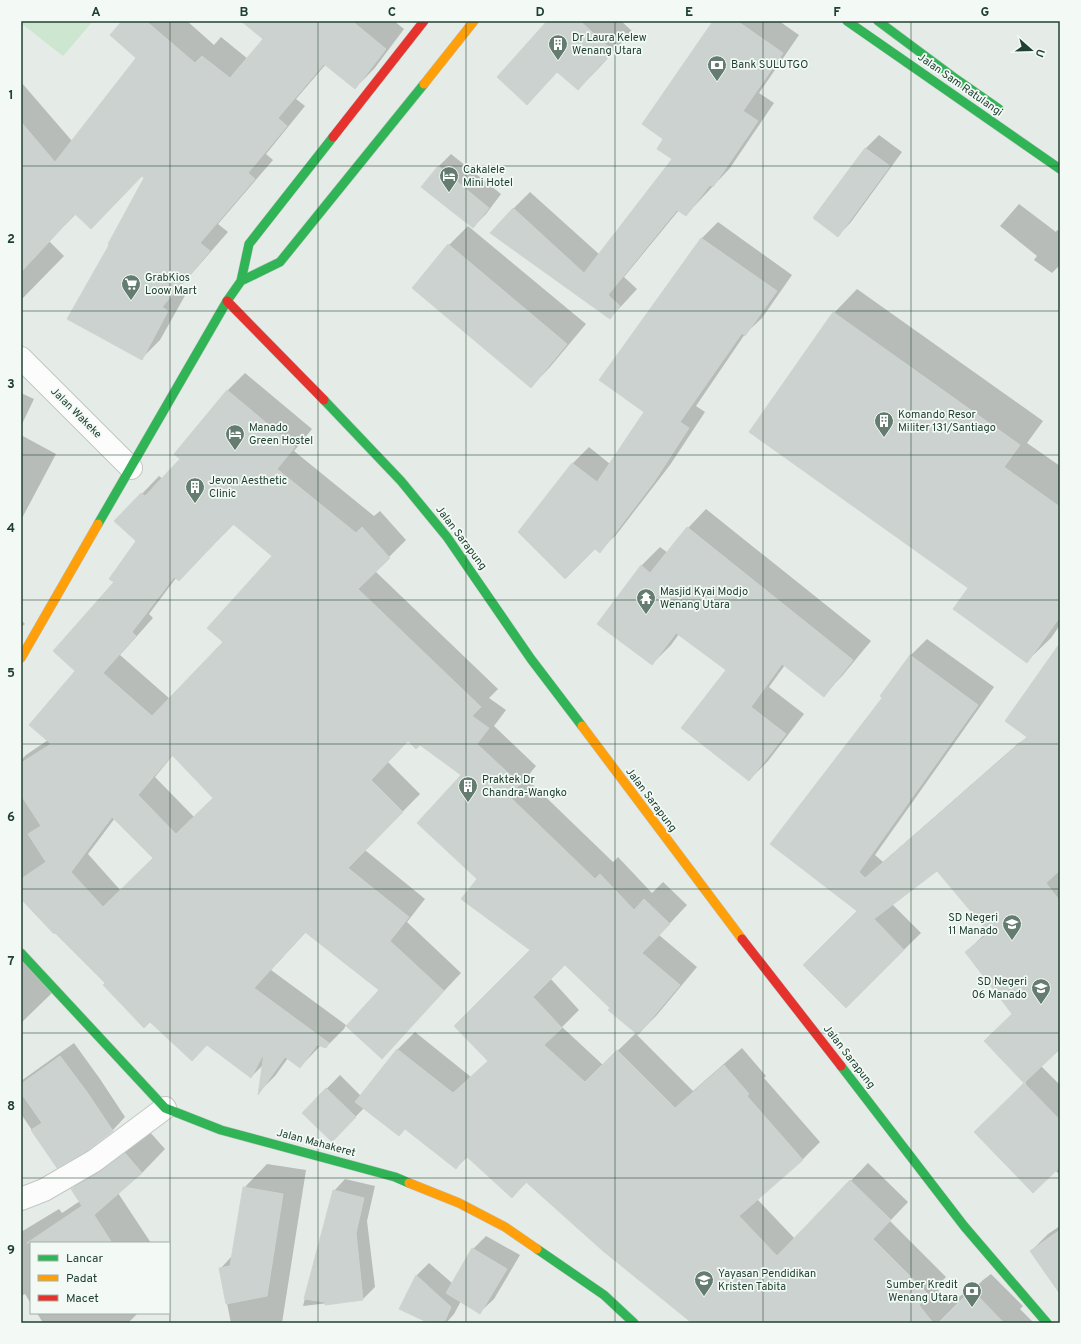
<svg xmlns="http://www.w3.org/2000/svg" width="1081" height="1344" font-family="Overpass,sans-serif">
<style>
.green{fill:#cde6cf}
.shadow{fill:#0003;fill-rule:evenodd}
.building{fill:#ccd2cf;stroke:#ced4d0;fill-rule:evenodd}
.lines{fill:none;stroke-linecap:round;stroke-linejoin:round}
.street-casing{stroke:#c2c8c4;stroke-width:24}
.fast-casing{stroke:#bec7c3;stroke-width:10}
.slow-casing{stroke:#bec7c3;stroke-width:10}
.jam-casing{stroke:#bec7c3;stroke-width:10}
.street{stroke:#fbfcfb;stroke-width:22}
.fast{stroke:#30b455;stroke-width:9}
.slow{stroke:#ff9f0a;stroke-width:9}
.jam{stroke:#e5322d;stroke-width:9}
.grid{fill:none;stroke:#204132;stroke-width:1;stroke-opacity:0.55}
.labels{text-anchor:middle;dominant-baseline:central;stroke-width:3.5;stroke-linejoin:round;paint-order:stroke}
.poi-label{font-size:11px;fill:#204132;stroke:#f3faf5;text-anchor:start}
.street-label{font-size:11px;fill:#204132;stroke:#f3faf5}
.neatline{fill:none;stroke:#204132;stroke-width:1.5}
.grid-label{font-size:13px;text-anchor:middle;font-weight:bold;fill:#204132}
</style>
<rect width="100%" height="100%" fill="#e5ebe7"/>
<path class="green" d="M21,21H93L63,56L21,23Z"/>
<path class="shadow" d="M124,21H187L214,45L221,37L248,59L265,39L242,21H394L404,29L374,69L355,88L326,64L296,99L305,106L266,154L273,160L218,224L228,232L179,288L187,292L160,340L141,359L111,244L145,178L142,175L76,214L49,241L64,256L21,300V82L72,141L137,58Z
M548,21H621L632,31L598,69L578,89L558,71L527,104Z
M714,21H779L799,35L759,93L774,103L730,168L686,215L679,210L624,277L637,289L627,300L610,318L513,209L530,192L600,255L673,159L665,139Z
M879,135L902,152L851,222L838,236L815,218L866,148Z
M451,154L501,194L486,214L473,227L438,167Z
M1019,204L1056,232L1057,230L1060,232V265L1052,273L1034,260L1037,256L1000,226Z
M718,222L792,275L762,318L745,334L696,406L705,412L670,465L616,535L599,551L595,548L519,532L573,463L589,447L610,464L645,412L601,379L702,238Z
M468,226L586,324L550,367L531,387L449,245Z
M857,289L1043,421L1027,443L1060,466V625L1051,638L1027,661L969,587L834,313Z
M245,373L312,429L294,451L374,516L380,511L406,540L375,571L498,689L489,698L506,710L494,726L536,766L526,778L613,862L618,857L652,893L663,882L687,905L659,935L697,967L656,1016L637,1035L693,1091L742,1048L766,1076L764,1078L820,1142L802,1160L757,1199L795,1239L868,1163L908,1202L890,1221L946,1277L936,1287L949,1304L963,1294L966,1297L983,1280L991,1274L1023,1306L1020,1309L1034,1323H693L527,1182L511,1197L468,1156L456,1168L405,1128L364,1108L332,1141L303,1113L340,1075L361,1096L398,1049L415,1032L471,1077L489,1060L531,950L478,878L462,775L420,744L408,740L388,762L420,794L365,850L425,899L407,922L461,973L382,1057L380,990L306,932L271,970L346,1025L344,1029L326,1047L321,1045L300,1067L288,1058L275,1076L259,1092L264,1064L251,1077L207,1045L150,1021L106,983L23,900L22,901L21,760L26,755L48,740L76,671L116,582L137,541L116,521L159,476L163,479L182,459L175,454L228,390ZM234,524L274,556L224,642L170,699L120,655L153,618L149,614L176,578L214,544ZM173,755L214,798L194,817L155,777ZM115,818L155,858L121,891L88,854ZM565,963L636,1033L603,1065L562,1027L579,1010L550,978Z
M21,393L34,399L21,426Z
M21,435L56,454L21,520Z
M706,509L871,641L842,676L824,695L785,665L769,687L804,714L768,761L749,780L727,669L679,634L671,645L652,664L641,566L660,547L668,553L688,528Z
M21,620L25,624L21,627Z
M927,639L994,687L875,855L883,862L1020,742L1060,776V1053L1057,1050L1041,1066L1060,1085V1175L1055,1170L976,1132L1026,1083L986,1041L1013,1013L966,952L988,931L937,870L892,904L921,933L846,1007L859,911L772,844L883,698L910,656Z
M21,959L52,993L21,1023Z
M74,1043L100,1079L125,1117L112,1131L57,1167L21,1114V1081Z
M149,1131L165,1149L142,1173L118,1193L151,1243H31V1304L25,1294L21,1296V1232L59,1209L62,1213L80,1201L72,1189L95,1166Z
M267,1164L306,1170L282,1323H231L220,1269L233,1255L244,1188Z
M345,1179L375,1186L367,1221L375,1287L363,1299L303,1306L334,1191Z
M1060,1226V1293L1031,1251L1048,1234Z
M486,1236L520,1255L494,1299L480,1312L461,1301L454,1314L446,1323H431L416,1276L429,1263L452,1283L473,1249Z
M37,1313H138L128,1323H43Z"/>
<path class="building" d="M122,21H146L195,63L202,56L230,78L263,39L241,21H352L386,49L355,89L324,64L278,118L287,126L248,173L255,179L200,243L210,251L162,307L168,311L142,360L67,319L109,245L108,244L144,178L142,176L91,229L75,214L21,272V122L55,162L136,58L110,35Z
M547,21H580L613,51L578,90L557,72L527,105L497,77Z
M713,21H737L783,53L743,111L758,121L713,187L710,185L686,216L677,210L608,295L620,306L610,319L490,233L513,208L584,273L672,159L657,149L663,139L642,124Z
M865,148L890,166L838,237L813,218Z
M438,166L489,208L473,228L421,187Z
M701,238L777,291L745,336L742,333L680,422L689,428L654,482L600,553L595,549L565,579L518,532L572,463L597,482L644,412L599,380Z
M448,244L567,344L531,388L412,288Z
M833,312L1020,445L1004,467L1060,507V617L1027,663L953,609L968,588L749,432Z
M227,390L295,447L277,469L356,533L362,527L390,558L358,589L481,707L472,716L489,728L477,744L520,784L509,796L595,879L600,874L634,910L644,899L670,924L642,953L680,985L638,1035L608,1010L610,1008L565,965L533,997L562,1028L544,1045L585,1082L617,1050L675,1108L724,1065L749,1094L747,1096L803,1160L739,1216L777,1256L850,1180L891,1220L873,1239L929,1295L919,1305L933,1323H692L603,1251L526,1182L512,1198L466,1156L456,1169L405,1129L399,1136L355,1102L397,1049L453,1093L488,1061L454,1026L530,950L461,899L477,879L417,823L461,775L420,745L416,749L408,741L371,780L403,812L348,868L409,917L390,941L444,991L382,1059L346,1026L379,990L305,932L254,988L329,1043L326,1048L317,1045L300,1068L285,1057L258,1095L264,1053L251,1078L207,1045L192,1061L150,1022L144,1028L103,985L105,983L55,933L54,934L21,899V879L46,862L28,834L41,826L21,795V763L51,744L29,725L75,671L53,651L114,582L109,579L136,541L114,521L141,493L145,496L180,459L174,454ZM233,524L272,556L207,628L223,642L152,716L103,673L136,636L132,632L174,577L179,581ZM172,755L213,798L176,834L138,795ZM112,817L153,858L103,907L71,872Z
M687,527L853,660L824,697L782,664L751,707L786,734L749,781L681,728L726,670L676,633L652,665L597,624L641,565L650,573Z
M1060,643V870L1046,883L1060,901V1049L1024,1083L984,1041L1012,1014L965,952L989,933L937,871L874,919L904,950L846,1008L803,965L857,911L770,844L882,698L880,696L910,655L978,705L859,872L865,878L1027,737L1005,721Z
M60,1056L87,1092L113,1131L87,1151L57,1168L31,1130L42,1123L21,1093V1084Z
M1024,1083L1060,1120V1167L1033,1193L974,1132Z
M326,1088L356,1117L332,1142L302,1113Z
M125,1153L142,1173L94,1215L112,1243H27L82,1206L71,1189L100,1172Z
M243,1187L283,1194L267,1296L226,1304L219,1268L230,1266Z
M333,1190L364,1198L356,1233L363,1300L325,1305V1302L304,1299Z
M1060,1230V1294L1030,1251Z
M472,1248L507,1269L480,1314L446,1293Z
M416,1275L451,1307L444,1323H429L399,1309Z
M973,1291L1004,1323H938L964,1297Z"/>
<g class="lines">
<defs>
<path id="street" d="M21,358L131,468
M21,1199L44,1190L94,1161L165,1108"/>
<path id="fast" d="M847,21L1060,169
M878,21L956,79L999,109
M241,281L280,262L424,84
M324,400L401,481L447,537L531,659L582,726
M98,524L227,301L241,281L249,244L333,137
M21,953L165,1108L221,1130L395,1177L409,1183
M841,1066L964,1226L1047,1323
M537,1249L604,1295L634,1323"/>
<path id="slow" d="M424,84L474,21
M21,658L98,524
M582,726L742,939
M409,1183L459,1203L505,1227L537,1249"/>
<path id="jam" d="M333,137L424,21
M227,301L324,400
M742,939L841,1066"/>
</defs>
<use href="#street" class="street-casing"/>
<use href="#fast" class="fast-casing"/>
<use href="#slow" class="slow-casing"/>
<use href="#jam" class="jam-casing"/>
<use href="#street" class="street"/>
<use href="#fast" class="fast"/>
<use href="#slow" class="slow"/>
<use href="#jam" class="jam"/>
</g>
<path class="grid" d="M170,21V1323M318,21V1323M466,21V1323M615,21V1323M763,21V1323M911,21V1323M21,166H1060M21,311H1060M21,455H1060M21,600H1060M21,744H1060M21,889H1060M21,1033H1060M21,1178H1060"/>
<defs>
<symbol id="building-pin" viewBox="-11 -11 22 30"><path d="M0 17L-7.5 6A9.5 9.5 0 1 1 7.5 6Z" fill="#657c71" stroke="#f3faf5"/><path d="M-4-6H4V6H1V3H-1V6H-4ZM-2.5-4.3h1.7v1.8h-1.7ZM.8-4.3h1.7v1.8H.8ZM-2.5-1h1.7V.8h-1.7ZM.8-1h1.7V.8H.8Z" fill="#fff"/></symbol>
<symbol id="bank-pin" viewBox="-11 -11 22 30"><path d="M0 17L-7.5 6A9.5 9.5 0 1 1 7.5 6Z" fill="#657c71" stroke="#f3faf5"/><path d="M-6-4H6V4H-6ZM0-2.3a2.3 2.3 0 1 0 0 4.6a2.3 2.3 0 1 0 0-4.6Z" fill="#fff"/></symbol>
<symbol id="hotel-pin" viewBox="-11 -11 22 30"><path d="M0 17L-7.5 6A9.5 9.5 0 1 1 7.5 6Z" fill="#657c71" stroke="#f3faf5"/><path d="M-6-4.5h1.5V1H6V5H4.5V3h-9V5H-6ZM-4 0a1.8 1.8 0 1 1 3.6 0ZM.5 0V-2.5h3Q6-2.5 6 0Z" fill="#fff"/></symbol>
<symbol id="supermarket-pin" viewBox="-11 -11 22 30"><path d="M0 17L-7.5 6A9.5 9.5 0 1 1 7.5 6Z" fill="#657c71" stroke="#f3faf5"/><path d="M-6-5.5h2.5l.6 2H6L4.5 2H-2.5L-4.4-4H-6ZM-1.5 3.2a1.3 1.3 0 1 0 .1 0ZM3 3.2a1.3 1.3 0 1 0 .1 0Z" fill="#fff"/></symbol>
<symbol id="temple-pin" viewBox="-11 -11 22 30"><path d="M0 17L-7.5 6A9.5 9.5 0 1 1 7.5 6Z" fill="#657c71" stroke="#f3faf5"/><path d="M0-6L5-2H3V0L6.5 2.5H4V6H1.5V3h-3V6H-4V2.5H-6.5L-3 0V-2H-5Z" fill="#fff"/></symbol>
<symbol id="school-pin" viewBox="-11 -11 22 30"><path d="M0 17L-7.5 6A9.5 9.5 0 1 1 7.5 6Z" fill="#657c71" stroke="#f3faf5"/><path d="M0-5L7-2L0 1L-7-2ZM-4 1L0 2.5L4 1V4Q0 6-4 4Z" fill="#fff"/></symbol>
</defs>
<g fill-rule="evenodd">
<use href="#building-pin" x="547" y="33" width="22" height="30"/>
<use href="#bank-pin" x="706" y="54" width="22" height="30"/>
<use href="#hotel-pin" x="438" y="165" width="22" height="30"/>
<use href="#supermarket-pin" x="120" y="273" width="22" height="30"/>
<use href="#building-pin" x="873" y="410" width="22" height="30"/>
<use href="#hotel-pin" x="224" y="423" width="22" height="30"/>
<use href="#building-pin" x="184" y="476" width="22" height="30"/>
<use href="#temple-pin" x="635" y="587" width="22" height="30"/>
<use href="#building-pin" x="457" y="775" width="22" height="30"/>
<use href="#school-pin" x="1001" y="913" width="22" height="30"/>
<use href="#school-pin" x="1030" y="977" width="22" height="30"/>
<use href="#school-pin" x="693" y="1269" width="22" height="30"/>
<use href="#bank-pin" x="961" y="1280" width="22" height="30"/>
</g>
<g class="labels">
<g class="poi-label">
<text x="572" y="38">Dr Laura Kelew<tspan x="572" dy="13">Wenang Utara</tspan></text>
<text x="731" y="65">Bank SULUTGO</text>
<text x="463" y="170">Cakalele<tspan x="463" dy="13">Mini Hotel</tspan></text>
<text x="145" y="278">GrabKios<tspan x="145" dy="13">Loow Mart</tspan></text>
<text x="898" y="415">Komando Resor<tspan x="898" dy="13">Militer 131/Santiago</tspan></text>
<text x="249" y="428">Manado<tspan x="249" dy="13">Green Hostel</tspan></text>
<text x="209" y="481">Jevon Aesthetic<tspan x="209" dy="13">Clinic</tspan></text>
<text x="660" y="592">Masjid Kyai Modjo<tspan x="660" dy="13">Wenang Utara</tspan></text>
<text x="482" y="780">Praktek Dr<tspan x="482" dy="13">Chandra-Wangko</tspan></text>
<text x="998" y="918" text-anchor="end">SD Negeri<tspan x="998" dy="13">11 Manado</tspan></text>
<text x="1027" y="982" text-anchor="end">SD Negeri<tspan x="1027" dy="13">06 Manado</tspan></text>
<text x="718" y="1274">Yayasan Pendidikan<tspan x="718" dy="13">Kristen Tabita</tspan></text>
<text x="958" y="1285" text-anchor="end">Sumber Kredit<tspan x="958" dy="13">Wenang Utara</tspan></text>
</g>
<g class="street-label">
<text transform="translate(960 85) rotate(35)">Jalan Sam Ratulangi</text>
<text transform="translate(76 413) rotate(45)">Jalan Wakeke</text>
<text transform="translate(461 538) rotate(53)">Jalan Sarapung</text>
<text transform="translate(651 800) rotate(53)">Jalan Sarapung</text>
<text transform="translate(849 1057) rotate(52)">Jalan Sarapung</text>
<text transform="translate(316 1143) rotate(15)">Jalan Mahakeret</text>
</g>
</g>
<rect width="1081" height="1344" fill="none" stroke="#f3faf5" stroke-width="44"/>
<rect x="30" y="1242" width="140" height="72" fill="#f3faf5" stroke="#9fb0a7"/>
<rect x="38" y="1255" width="20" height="6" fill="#30b455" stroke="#9fb0a7"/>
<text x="66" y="1262" font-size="12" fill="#204132">Lancar</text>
<rect x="38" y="1275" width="20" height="6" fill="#ff9f0a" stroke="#9fb0a7"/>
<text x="66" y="1282" font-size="12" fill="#204132">Padat</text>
<rect x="38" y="1295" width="20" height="6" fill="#e5322d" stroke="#9fb0a7"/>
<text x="66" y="1302" font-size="12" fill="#204132">Macet</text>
<g transform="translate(1031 50) rotate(110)" stroke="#f3faf5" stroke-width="3" paint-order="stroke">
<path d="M0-3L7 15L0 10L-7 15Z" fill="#204132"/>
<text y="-6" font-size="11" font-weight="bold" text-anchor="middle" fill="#204132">U</text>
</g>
<rect x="22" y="22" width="1037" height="1300" class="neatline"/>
<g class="grid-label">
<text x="96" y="16">A</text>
<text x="244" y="16">B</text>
<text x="392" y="16">C</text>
<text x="540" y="16">D</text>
<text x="689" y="16">E</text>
<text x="837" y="16">F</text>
<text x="985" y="16">G</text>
<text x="11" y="99">1</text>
<text x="11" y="243">2</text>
<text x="11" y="388">3</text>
<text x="11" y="532">4</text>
<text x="11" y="677">5</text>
<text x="11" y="821">6</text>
<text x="11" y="965">7</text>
<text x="11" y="1110">8</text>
<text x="11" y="1254">9</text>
</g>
</svg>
